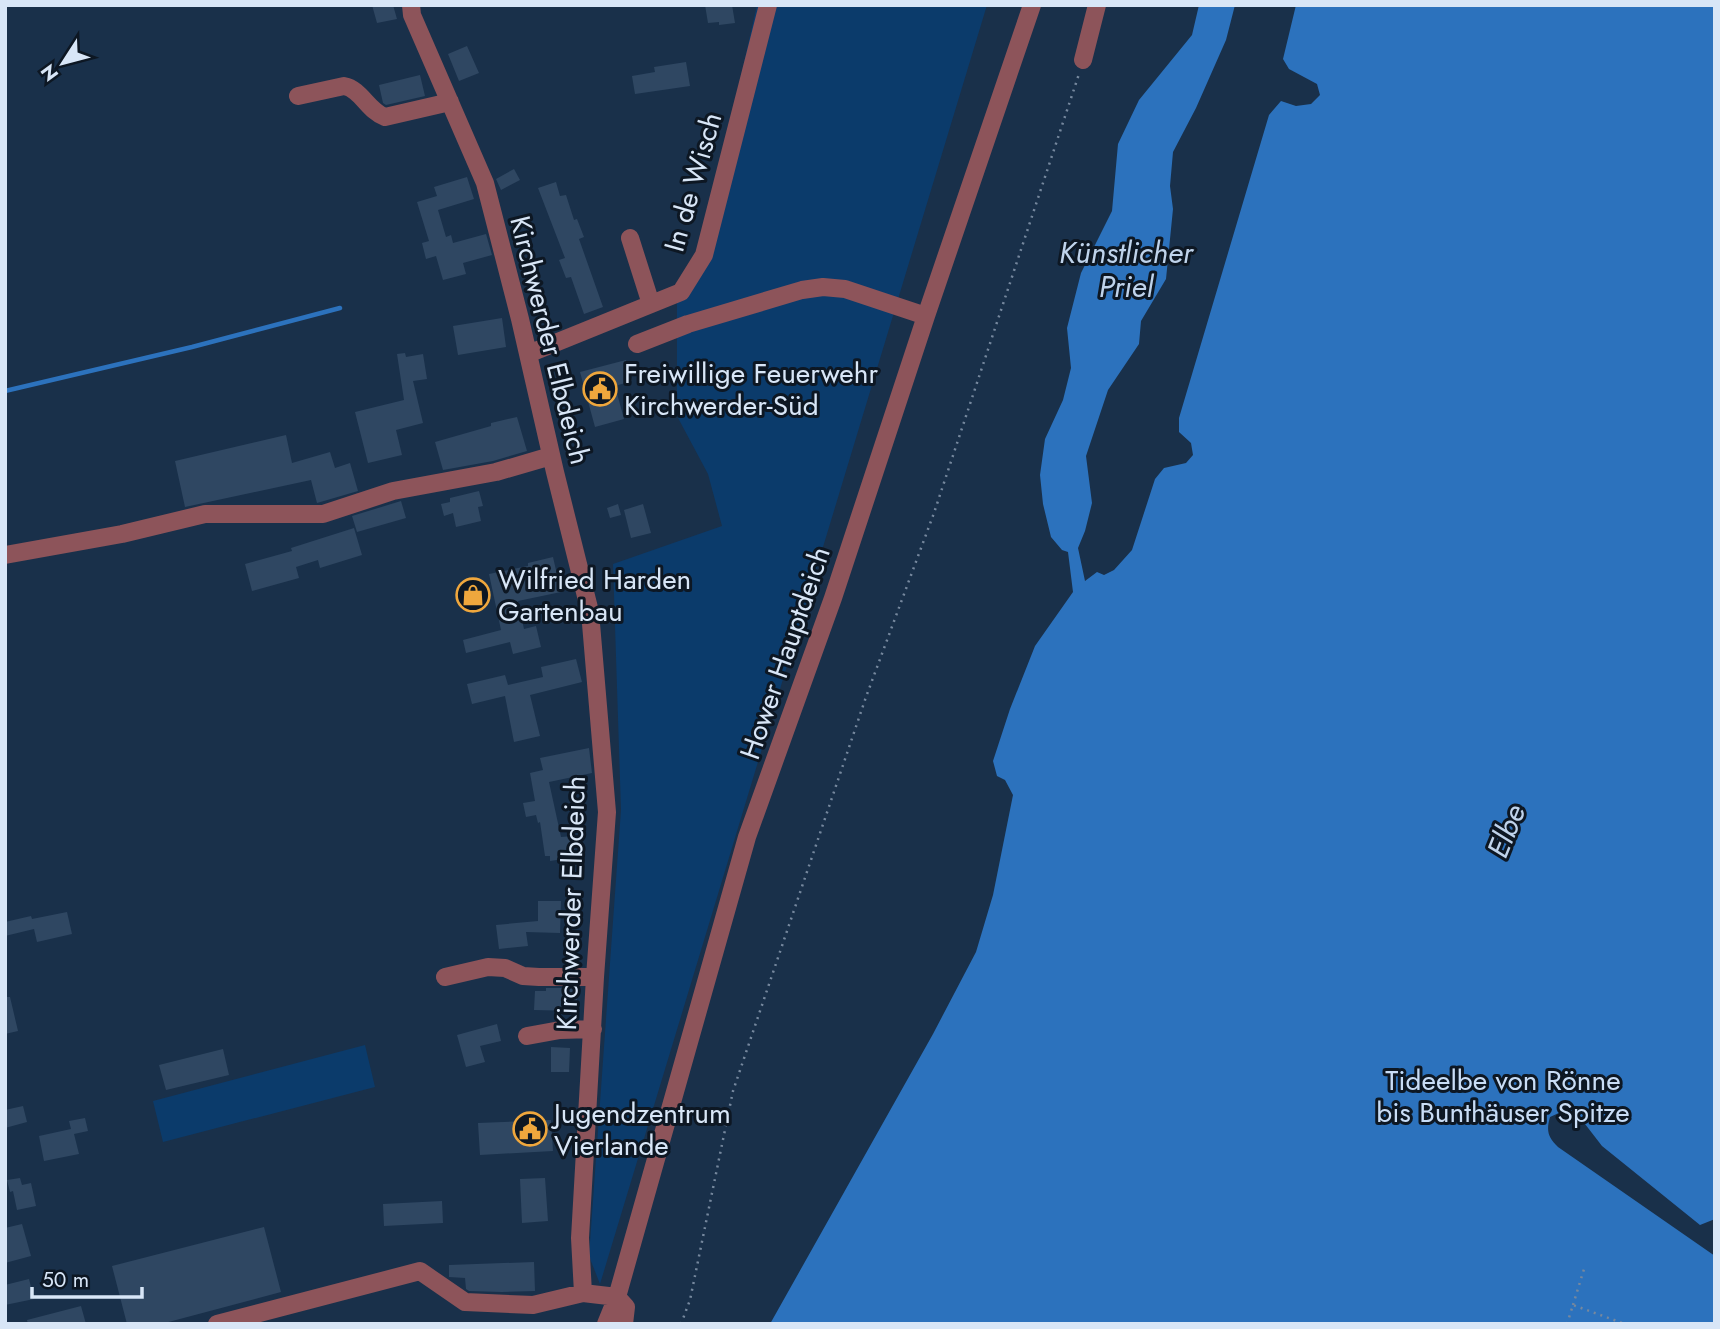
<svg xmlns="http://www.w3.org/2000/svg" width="1720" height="1329" font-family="Jost,sans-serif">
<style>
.green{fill:#0b3b6b}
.water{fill:#2c72bd}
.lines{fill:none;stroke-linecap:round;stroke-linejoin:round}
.stream{stroke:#2c72bd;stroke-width:4.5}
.building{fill:#2f4762}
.path{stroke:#76889e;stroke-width:2.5;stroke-dasharray:2 5;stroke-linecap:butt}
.minor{stroke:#8d545a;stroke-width:18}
.labels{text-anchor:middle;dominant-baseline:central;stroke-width:6;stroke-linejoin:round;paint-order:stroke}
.street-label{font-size:28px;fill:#d8e6f7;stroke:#0d1723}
.poi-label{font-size:28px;fill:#d8e6f7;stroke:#0d1723;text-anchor:start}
.park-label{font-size:28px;fill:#c9ddf6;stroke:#0d1723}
.water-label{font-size:30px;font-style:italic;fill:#bfd3eb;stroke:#0d1723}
</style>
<rect width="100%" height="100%" fill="#19304a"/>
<path class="green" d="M757,5H987L600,1284L589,1256L621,810L613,564L722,526L708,474L677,416V299L701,253Z
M365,1045L375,1087L163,1142L153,1101Z"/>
<path class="water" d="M1199,5H1235L1226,40L1196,108L1173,152L1170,186L1173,209L1166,279L1141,321L1139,344L1108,390L1086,456L1092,503L1085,531L1078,548L1085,581L1097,572L1104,575L1114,570L1132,550L1155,479L1164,468L1186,463L1193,455L1191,443L1179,432V418L1269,115L1281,101L1296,106L1311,104L1320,95L1317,84L1289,69L1283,59L1296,5H1715V1219L1700,1225L1602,1146L1585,1124L1573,1113L1561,1112L1550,1117C1546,1131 1548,1137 1558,1147L1715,1256V1324H770L933,1034L976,952L993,895L1013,795L1005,780L997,776L993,761L1010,709L1035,646L1073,592L1068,552L1062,550L1051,537L1043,504L1040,475L1045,439L1063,400L1071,368L1067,328L1081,273L1112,211L1118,144L1139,100L1192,35Z"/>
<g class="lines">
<path class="stream" d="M5,391L192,347L340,308"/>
</g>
<path class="building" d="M372,5H393L397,19L377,23Z
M705,5H732L735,23L719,25V22L708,23Z
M467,46L479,73L459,81L448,54Z
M686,62L690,86L635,94L632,76L655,72L654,67Z
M420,75L425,96L386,105L383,103L379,85Z
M514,169L520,180L501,190L496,179Z
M467,177L474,199L438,210L446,237L451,235L453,243L486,234L492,255L463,263L466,274L443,280L436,256L426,259L422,243L429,241L417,202L437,196L434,187Z
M556,182L560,196L566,195L574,220L577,219L584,237L579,239L603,307L584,314L571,277L566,278L559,260L565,258L538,188Z
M502,318L506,347L458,355L453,326Z
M405,353L406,357L423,354L427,379L413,381L423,423L396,430L402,455L368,463L355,412L404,400L397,354Z
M626,360L632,381L615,386L624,419L595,427L580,372Z
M517,417L527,451L493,461L443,470L435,442L491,426V423Z
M286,435L292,463L330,452L335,468L350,463L358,491L317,503L311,480L185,507L175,461Z
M479,491L483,506L478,507L481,521L456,527L453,513L444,516L441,504L450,502V498Z
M401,501L406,518L357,532L352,516Z
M618,504L621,515L610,518L607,508Z
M643,504L651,533L631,538L624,510Z
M354,528L362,555L320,568L318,560L296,567L299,578L252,591L245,564L292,551L291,548Z
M553,557L561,592L518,601L524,629L536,626L541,647L513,654L510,642L466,653L463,640L501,630L489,574L528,566V563Z
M576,659L582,682L530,695L540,736L514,742L505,696L472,704L467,684L505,675L508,685L543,677L541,667Z
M589,748L592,773L549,782L561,837L573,836L576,857L550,861V856H545L540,822L538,823L536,815L526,817L523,803L535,801L530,773L543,770L540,758Z
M538,901H561L560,933L526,932L528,946L499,949L496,925L538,921Z
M67,912L72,934L37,942L34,929L5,936V922L31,916L32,919Z
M546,988H578L576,1011L534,1010L535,991H546Z
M5,997H10L18,1031L5,1034Z
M497,1024L501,1041L480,1046L485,1062L466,1067L457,1035Z
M551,1047L570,1048L569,1072H551Z
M223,1049L229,1075L166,1090L159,1065Z
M23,1106L27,1122L5,1128V1110Z
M85,1118L88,1131L74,1134L79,1154L44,1161L39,1136L71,1129L69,1121Z
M551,1120L553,1151L480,1155L478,1123Z
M20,1178L22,1185L31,1183L36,1206L17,1210L13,1191L10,1192L7,1180Z
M545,1178L548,1221L522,1223L520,1179Z
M442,1201L443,1223L384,1226L383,1204Z
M22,1224L31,1256L5,1263V1228Z
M264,1227L281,1292L161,1324H127L112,1266Z
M534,1262L535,1291L502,1292L469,1291L466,1289L465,1278L449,1277V1265Z
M29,1279L34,1299L5,1305V1285Z
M81,1306L86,1324H28L27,1320Z"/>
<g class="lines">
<path class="path" d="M1573,1305L1584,1269
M681,1324L690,1300L733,1091L866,697L934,513L1079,74
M1567,1324L1573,1305L1625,1324"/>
<path class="minor" d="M411,5L412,15L485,183L520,319L555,472L590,612L607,812L595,977L580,1238L583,1293L617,1297L626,1307L624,1324
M1083,60L1097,5
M298,96L344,86C361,89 368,111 385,117L450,102
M630,238L651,304
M637,344L688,324L802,290L823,287L845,289L926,316
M528,354L681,292L704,255L768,5
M5,555L122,534L205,514H323L393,491L496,472L551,456
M445,977L488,967L505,968L523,976L539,977H595
M527,1036L560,1030L593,1029
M217,1324L420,1271L465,1302L533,1305L583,1293
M606,1324L617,1297L747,837L833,598L926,316L1032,5"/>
</g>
<defs>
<symbol id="civic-ring" viewBox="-11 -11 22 22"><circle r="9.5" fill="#0d1723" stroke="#efa73d" stroke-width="1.5"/><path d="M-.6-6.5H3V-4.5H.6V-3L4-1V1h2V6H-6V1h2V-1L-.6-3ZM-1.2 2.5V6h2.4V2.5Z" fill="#efa73d"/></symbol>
<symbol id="shop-ring" viewBox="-11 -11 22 22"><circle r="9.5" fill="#0d1723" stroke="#efa73d" stroke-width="1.5"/><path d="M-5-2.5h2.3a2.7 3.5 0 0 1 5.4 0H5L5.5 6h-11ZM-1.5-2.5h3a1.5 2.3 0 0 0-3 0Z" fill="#efa73d"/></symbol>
</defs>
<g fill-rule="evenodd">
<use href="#civic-ring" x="581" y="370" width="38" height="38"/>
<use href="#shop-ring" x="454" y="576" width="38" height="38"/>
<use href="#civic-ring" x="511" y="1110" width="38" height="38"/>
</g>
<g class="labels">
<g class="street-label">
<text transform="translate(693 182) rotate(-74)">In de Wisch</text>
<text transform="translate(550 340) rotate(76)">Kirchwerder Elbdeich</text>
<text transform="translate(785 653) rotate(-71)">Hower Hauptdeich</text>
<text transform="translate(571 903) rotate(-88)">Kirchwerder Elbdeich</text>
</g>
<g class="poi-label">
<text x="624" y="373">Freiwillige Feuerwehr<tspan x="624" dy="32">Kirchwerder-Süd</tspan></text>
<text x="498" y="579">Wilfried Harden<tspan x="498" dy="32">Gartenbau</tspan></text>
<text x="554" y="1113">Jugendzentrum<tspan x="554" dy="32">Vierlande</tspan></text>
</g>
<g class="park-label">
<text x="1503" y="1080">Tideelbe von Rönne<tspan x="1503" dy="32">bis Bunthäuser Spitze</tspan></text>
</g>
<g class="water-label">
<text x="1126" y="252">Künstlicher<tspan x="1126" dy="34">Priel</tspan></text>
<text transform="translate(1506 831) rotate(-68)">Elbe</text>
</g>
</g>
<rect width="1720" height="1329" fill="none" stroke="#d8e6f7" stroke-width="14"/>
<g transform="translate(63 63) rotate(234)" stroke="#0d1723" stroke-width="5" paint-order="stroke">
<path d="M0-5L12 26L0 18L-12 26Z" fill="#d8e6f7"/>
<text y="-10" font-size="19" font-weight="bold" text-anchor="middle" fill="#d8e6f7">N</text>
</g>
<path d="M32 1287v10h110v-10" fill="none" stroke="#d8e6f7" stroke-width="3.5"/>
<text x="42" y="1287" font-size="21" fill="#d8e6f7" stroke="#0d1723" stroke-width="5" paint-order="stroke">50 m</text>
</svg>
